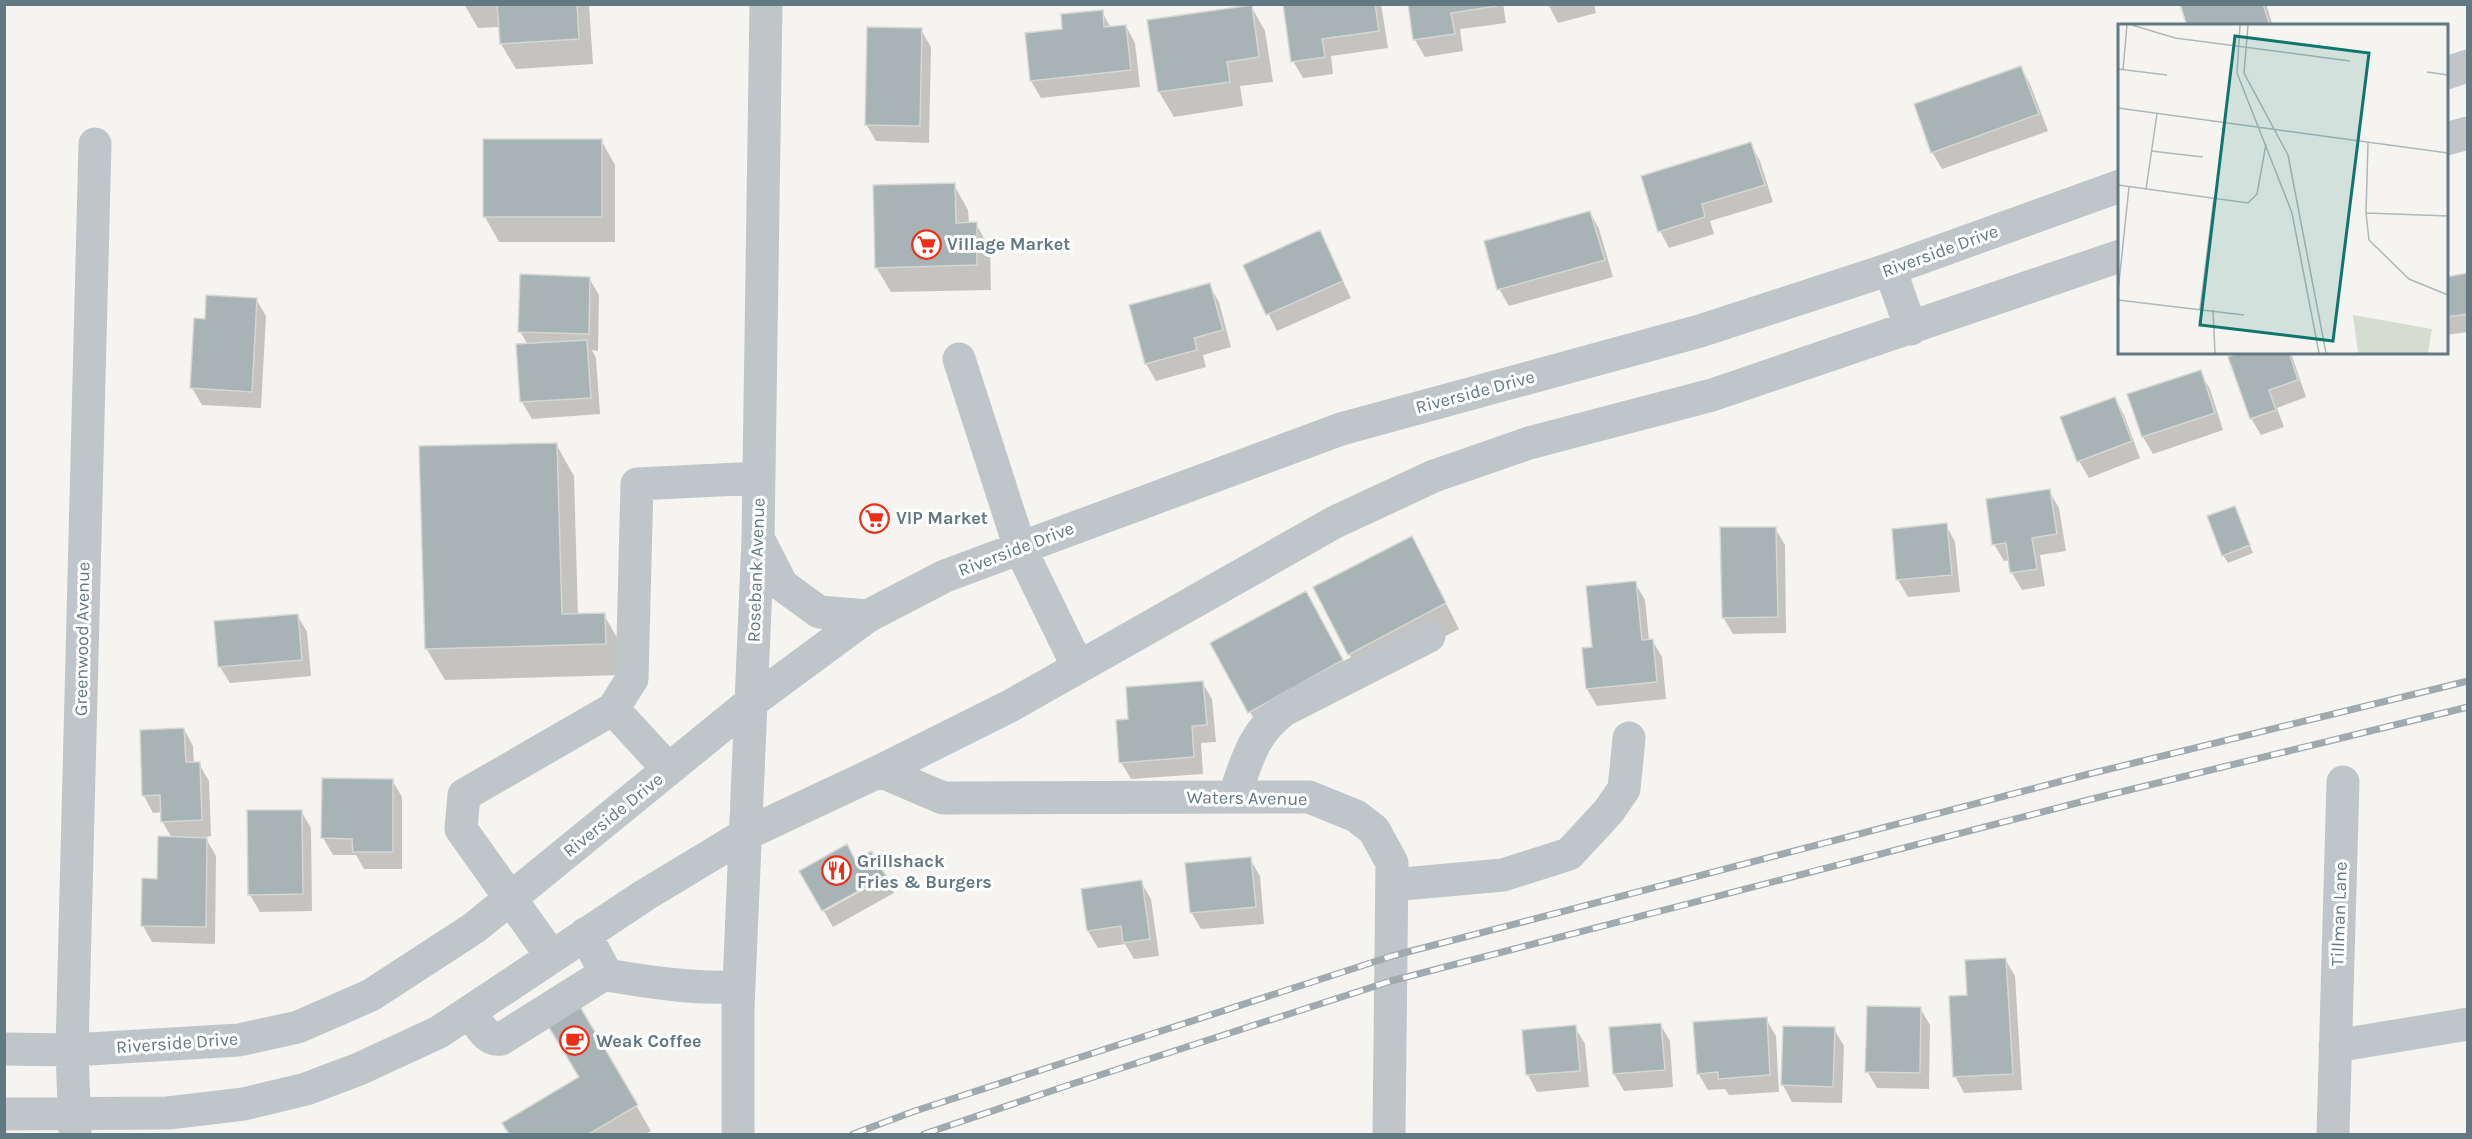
<svg xmlns="http://www.w3.org/2000/svg" width="2472" height="1139" font-family="Karla,sans-serif">
<style>
.shadow{fill:#0003}
.building{fill:#a8b3b6;stroke:#d6d6d3;stroke-width:1.5}
.lines{fill:none;stroke-linecap:round;stroke-linejoin:round}
.minor{stroke:#bfc5c8;stroke-width:33}
.rail-casing{stroke:#a0a9ad;stroke-width:7}
.rail{stroke:#fff;stroke-width:4.5;stroke-dasharray:14;stroke-linecap:butt}
.labels{text-anchor:middle;dominant-baseline:central;stroke-width:6;stroke-linejoin:round;paint-order:stroke}
.poi-label{font-size:18px;font-weight:bold;fill:#627984;stroke:#fff;text-anchor:start}
.street-label{font-size:18px;fill:#627984;stroke:#fff}
.inset-road{fill:none;stroke:#adb8bb;stroke-width:1.5}
.view{fill:#0f766e;fill-opacity:0.15;stroke:#0f766e;stroke-width:3}
.inset-edge{fill:none;stroke:#627984;stroke-width:3}
</style>
<rect width="100%" height="100%" fill="#f5f4f0"/>
<path class="shadow" d="M464,4H589L593,64L516,69L501,44L500,27L478,28Z
M1284,4H1381L1388,48L1331,56L1333,74L1303,78L1293,61Z
M1410,4H1503L1506,23L1460,29L1463,51L1425,57L1415,40Z
M1548,4H1594L1596,13L1558,23Z
M2182,4H2266L2273,26H2189Z
M1251,6L1265,31L1273,82L1240,86L1243,106L1174,117L1159,92L1149,21Z
M1102,12L1111,28L1126,26L1135,43L1140,87L1041,98L1031,81L1064,31Z
M921,30L931,47L929,143L876,141L866,124Z
M2021,67L2030,84L2048,131L1942,169L1932,152Z
M601,140L615,165V242H499L485,217L484,141Z
M1750,144L1760,161L1773,202L1710,221L1714,234L1669,248L1660,231Z
M954,185L968,210L969,224H976L990,249L991,290L891,292L876,267Z
M1590,212L1599,229L1613,277L1509,306L1499,289Z
M1320,232L1351,298L1277,331L1245,266Z
M2468,275V332L2446,335V278Z
M589,278L599,295L598,351L592,350L596,358L600,414L532,419L522,402L528,345L520,331Z
M1209,285L1219,302L1231,347L1203,355L1206,367L1156,381L1146,364L1131,306Z
M256,299L266,316L261,408L202,405L192,388L206,320Z
M2245,352H2290L2292,356L2306,397L2277,408L2284,427L2261,435L2251,418Z
M2200,372L2210,389L2223,430L2153,454L2143,437L2129,395Z
M2115,398L2124,415L2140,458L2089,478L2079,461L2062,418Z
M556,444L574,476L578,615H604L622,646L623,675L445,680L426,648Z
M2049,491L2059,508L2066,551L2040,555L2045,586L2022,590L2012,573L2010,560L2004,561L1994,544Z
M2234,508L2253,553L2228,563L2223,555Z
M1946,525L1955,542L1960,592L1908,597L1898,580L1894,530Z
M1775,528L1785,545L1786,633L1733,634L1723,617Z
M1425,562L1459,629L1364,679L1349,654Z
M1635,583L1645,600L1649,640H1652L1662,657L1666,699L1597,706L1587,689L1594,648Z
M297,615L307,632L311,676L230,683L220,667Z
M1320,618L1356,685L1264,737L1212,643Z
M1202,682L1212,699L1216,742L1201,743L1203,774L1131,779L1121,762L1130,720Z
M184,729L193,746L194,764H199L209,781L211,836L205,837L216,856L215,944L152,942L143,926L172,838L162,821V812L153,813L144,796Z
M392,780L402,797V869H364L356,855H333L323,838Z
M301,811L311,828L312,911L260,912L250,895Z
M1250,859L1260,876L1264,924L1201,929L1191,912Z
M855,862L824,908L825,911L885,878L894,893L833,927L801,871Z
M1141,882L1151,899L1159,956L1134,959L1125,944L1098,948L1088,931Z
M2005,959L2015,976L2022,1090L1964,1093L1955,1076L1968,996Z
M579,1007L651,1131L645,1134H511L504,1123L581,1078Z
M1920,1008L1930,1025L1929,1089L1877,1088L1867,1071Z
M1766,1019L1776,1036L1779,1092L1729,1095L1725,1089L1708,1090L1698,1073Z
M1660,1024L1670,1041L1673,1087L1624,1091L1614,1074L1610,1029Z
M1575,1027L1585,1044L1589,1087L1537,1092L1528,1075L1524,1031Z
M1834,1029L1844,1046L1842,1103L1792,1102L1783,1085Z"/>
<path class="building" d="M497,4H577L579,39L500,44Z
M1283,4H1375L1379,31L1322,39L1325,57L1291,62Z
M1408,4H1497V6L1451,13L1455,34L1413,40Z
M2180,4H2263L2270,26H2187Z
M1252,5L1259,57L1227,62L1230,82L1158,92L1147,20Z
M1103,10L1104,27L1126,25L1131,70L1030,81L1025,33L1062,29L1061,14Z
M867,27L922,28L920,126L865,125Z
M2021,66L2039,114L1931,153L1914,104Z
M483,139H602V217H483Z
M1751,142L1765,185L1702,204L1705,217L1658,232L1641,176Z
M955,183L956,223L977,222V265L875,268L873,185Z
M1590,211L1605,260L1497,290L1484,241Z
M1320,230L1343,281L1266,315L1243,265Z
M2468,273V314L2446,317V277Z
M520,274L590,277L589,334L518,332Z
M1210,283L1223,330L1194,338L1197,350L1145,364L1129,305Z
M206,295L257,298L252,392L190,388L194,318L205,319Z
M587,340L591,398L520,402L516,344Z
M2240,352H2289L2298,380L2269,390L2276,410L2250,419L2228,357Z
M2201,370L2215,413L2142,437L2127,394Z
M2115,397L2132,441L2077,462L2060,417Z
M557,443L562,614L605,613L606,644L425,649L419,446Z
M2050,489L2057,534L2032,538L2037,569L2010,573L2006,543L1992,545L1986,499Z
M2235,506L2250,545L2222,556L2207,516Z
M1947,523L1952,575L1896,580L1892,529Z
M1720,527H1776L1778,617L1722,618Z
M1412,536L1446,603L1348,655L1313,587Z
M1636,581L1642,640L1653,639L1657,682L1586,689L1582,648L1592,647L1586,586Z
M1306,591L1343,660L1248,713L1210,643Z
M298,614L302,660L218,667L214,621Z
M1203,681L1207,725L1192,726L1194,757L1119,763L1116,720L1128,719L1126,687Z
M184,728L186,762H200L202,820L161,822L160,795L142,796L140,730Z
M322,778L393,779V852H353L352,839L321,838Z
M247,810H302L303,894L248,895Z
M158,836L207,838L206,927L141,926L142,878L157,879Z
M847,844L855,860L871,851L886,876L822,911L799,871Z
M1251,857L1256,907L1190,913L1185,863Z
M1142,880L1150,939L1123,943L1121,926L1087,931L1081,889Z
M2006,958L2013,1074L1953,1077L1949,996L1967,995L1965,960Z
M579,1005L638,1105L589,1134H509L502,1123L579,1077L547,1024Z
M1867,1006L1921,1007L1920,1073L1865,1072Z
M1767,1017L1770,1075L1718,1079V1072L1697,1074L1693,1022Z
M1661,1023L1665,1070L1613,1074L1609,1027Z
M1576,1025L1580,1071L1526,1075L1522,1030Z
M1783,1026L1835,1027L1833,1087L1781,1085Z"/>
<g class="lines">
<path class="minor" d="M2446,73L2468,66
M2446,139L2468,133
M1890,269L1911,329
M959,359L1020,548L1078,667
M759,540L782,585L819,612L868,616
M613,709L668,769
M880,771L943,798L1309,797L1356,816L1374,830L1392,863L1389,1134
M1234,797C1247,761 1252,734 1284,710L1429,636
M1392,885L1503,875L1569,854L1608,812L1624,789L1629,738
M552,957L461,829L464,795L613,709L632,679L637,484L759,478
M601,974C648,982 692,989 739,987
M470,1012C478,1022 486,1042 501,1039L598,978L603,968L585,934
M2335,1046L2468,1024
M4,1049L72,1050L239,1040L298,1027L371,995L474,928L750,703L868,616L945,576L1341,429L1700,331L1890,269L2120,186
M4,1114L168,1113L244,1104L306,1089L359,1069L439,1032L645,895L746,834L880,771L1010,706L1335,522L1434,476L1529,443L1712,395L2120,256
M75,1134L72,1050L95,144
M738,1134V1008L758,539L766,4
M2333,1134L2343,782"/>
<defs>
<path id="rail" d="M853,1134L915,1111L1392,956L2089,774L2468,681
M924,1134L1069,1085L1391,981L2092,799L2468,707"/>
</defs>
<use href="#rail" class="rail-casing"/>
<use href="#rail" class="rail"/>
</g>
<defs>
<symbol id="supermarket-ring" viewBox="-11 -11 22 22"><circle r="9.5" fill="#fff" stroke="#ed2f18" stroke-width="1.5"/><path d="M-6-5.5h2.5l.6 2H6L4.5 2H-2.5L-4.4-4H-6ZM-1.5 3.2a1.3 1.3 0 1 0 .1 0ZM3 3.2a1.3 1.3 0 1 0 .1 0Z" fill="#ed2f18"/></symbol>
<symbol id="restaurant-ring" viewBox="-11 -11 22 22"><circle r="9.5" fill="#fff" stroke="#ed2f18" stroke-width="1.5"/><path d="M-5-6h1v4h1v-4h1v4h1v-4h1v5L-1.5 .5V6h-2V.5L-5-1ZM5-6V6H3V1.5H1.5Q1.5-4 5-6Z" fill="#ed2f18"/></symbol>
<symbol id="cafe-ring" viewBox="-11 -11 22 22"><circle r="9.5" fill="#fff" stroke="#ed2f18" stroke-width="1.5"/><path d="M-5.5-4.5H6V0H3Q3 3.5 0 3.5H-2.5Q-5.5 3.5-5.5 0ZM3-3.2v2h1.7v-2ZM-6 4.5H4V6H-6Z" fill="#ed2f18"/></symbol>
</defs>
<g fill-rule="evenodd">
<use href="#supermarket-ring" x="910" y="228" width="33" height="33"/>
<use href="#supermarket-ring" x="858" y="502" width="33" height="33"/>
<use href="#restaurant-ring" x="820" y="854" width="33" height="33"/>
<use href="#cafe-ring" x="558" y="1024" width="33" height="33"/>
</g>
<g class="labels">
<g class="poi-label">
<text x="947" y="244">Village Market</text>
<text x="896" y="518">VIP Market</text>
<text x="857" y="861">Grillshack<tspan x="857" dy="21">Fries &amp; Burgers</tspan></text>
<text x="596" y="1041">Weak Coffee</text>
</g>
<g class="street-label">
<text transform="translate(1940 251) rotate(-20)">Riverside Drive</text>
<text transform="translate(1475 392) rotate(-15)">Riverside Drive</text>
<text transform="translate(1016 549) rotate(-21)">Riverside Drive</text>
<text transform="translate(756 570) rotate(-88)">Rosebank Avenue</text>
<text transform="translate(82 639) rotate(-89)">Greenwood Avenue</text>
<text transform="translate(1247 798) rotate(1)">Waters Avenue</text>
<text transform="translate(613 815) rotate(-39)">Riverside Drive</text>
<text transform="translate(2339 914) rotate(-88)">Tillman Lane</text>
<text transform="translate(177 1043) rotate(-4)">Riverside Drive</text>
</g>
</g>
<g transform="translate(2118 24)">
<rect width="330" height="330" fill="#f5f4f0"/>
<path d="M235,291L314,305L310,329H240Z" fill="#d7dcd1"/>
<path class="inset-road" d="M14,1L57,14L232,37M122,1L119,49L174,189L201,329M130,1L126,49L170,131L208,329M0,45L49,51M5,46L9,1M309,48L330,51M0,84L330,129M250,119L248,189L251,216L291,255L330,271M33,127L85,133M0,161L130,179L139,170L148,120M28,165L39,90M248,189L330,192M0,268L11,163M0,276L126,291M82,285L96,174M95,286L97,329"/>
<path class="view" d="M117,12L251,29L215,317L82,301Z"/>
<rect width="330" height="330" class="inset-edge"/>
</g>
<rect width="2472" height="1139" fill="none" stroke="#627984" stroke-width="12"/>
</svg>
